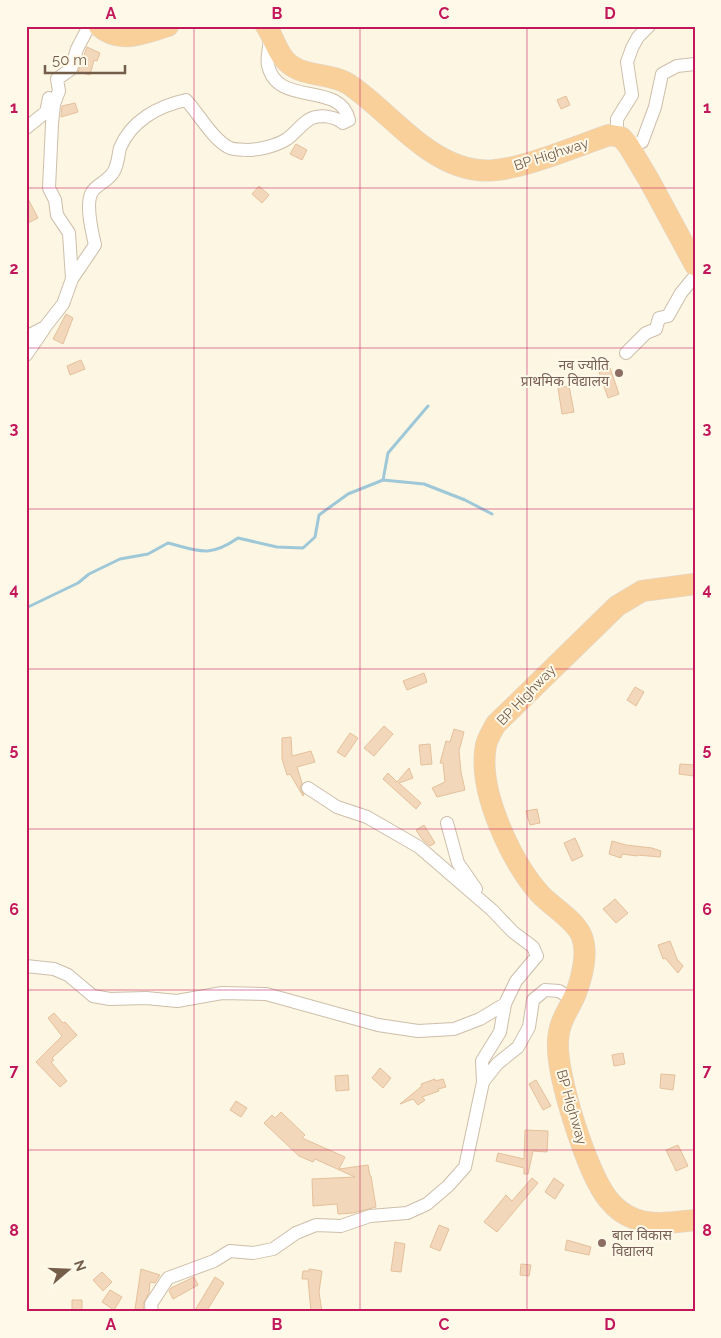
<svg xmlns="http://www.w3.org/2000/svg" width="721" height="1338" font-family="Raleway,'Noto Sans Devanagari',sans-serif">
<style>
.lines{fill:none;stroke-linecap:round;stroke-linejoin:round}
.stream{stroke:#9ec8d8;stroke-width:3}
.building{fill:#f2d7bb;stroke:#e5c09b}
.minor-casing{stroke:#cebeaa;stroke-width:14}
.trunk-casing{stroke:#ded8d3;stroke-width:22}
.minor{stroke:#fff;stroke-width:12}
.trunk{stroke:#fad09a;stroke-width:21}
.grid{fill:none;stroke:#c2185b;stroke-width:1;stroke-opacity:0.55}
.education-dot{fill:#8d6e63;stroke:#fff9ea;stroke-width:2}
.labels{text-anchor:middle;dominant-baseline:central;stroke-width:4;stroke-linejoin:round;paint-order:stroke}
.street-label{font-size:14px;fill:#755e49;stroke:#fff9ea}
.education-label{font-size:14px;fill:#785e54;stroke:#fff9ea;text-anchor:end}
.neatline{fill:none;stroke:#c2185b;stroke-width:2}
.grid-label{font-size:16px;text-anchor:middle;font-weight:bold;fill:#c2185b}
</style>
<rect width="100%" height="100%" fill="#fcf6e3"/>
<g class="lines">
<path class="stream" d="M383,480L388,453L428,406
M26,608L78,583L89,574L120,559L148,554L168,543C199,551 209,558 238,538L277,547L303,548L315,537L319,515L348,494L383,480L424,484L465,500L492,514"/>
</g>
<path class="building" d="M87,47L100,53L97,61L94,60L90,75L78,72Z
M566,96L570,105L561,109L557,100Z
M75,103L78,112L61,117L62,106Z
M296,144L307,150L302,160L290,154Z
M259,186L269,195L262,203L252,194Z
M26,195L38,218L26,224Z
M66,314L73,318L63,344L53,339Z
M81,360L85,369L70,375L67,366Z
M610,368L619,394L608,398L599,372Z
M569,386L574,412L562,414L558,388Z
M424,673L427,682L407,690L403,681Z
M635,687L644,692L636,706L627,700Z
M384,726L393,734L374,756L364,748Z
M454,729L464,732L459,751L461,772L465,790L437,797L432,788L445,782L443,763H440L446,741L450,742Z
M350,733L358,738L345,757L337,752Z
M291,737L292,756L311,751L315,762L297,767L302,783L300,788L304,795L303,796L290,774L287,775L282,759V738Z
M430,744L432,764L421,765L419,745Z
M680,764L695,765L694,776L679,774Z
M409,768L413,778L399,783L421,803L416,809L383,779L388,773L397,782Z
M537,809L540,823L530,825L526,811Z
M424,825L435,843L430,846L422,839L416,830Z
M575,838L583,856L572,861L564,843Z
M612,841L626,845L652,848L661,851L660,857L637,855V856L622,854L621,858L609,854Z
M615,899L628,913L616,923L603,909Z
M670,941L677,959L683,966L678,973L665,958L663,959L658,945Z
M54,1013L63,1023L65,1022L77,1035L52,1058L54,1060L51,1062L67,1081L60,1087L36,1062L62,1036L48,1018Z
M623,1053L625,1064L614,1066L612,1055Z
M380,1068L391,1078L383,1088L372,1078Z
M661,1074L675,1075L673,1090L660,1088Z
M348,1075L349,1090L336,1091L335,1076Z
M435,1079V1081L443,1079L446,1087L438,1089L439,1091L422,1097L425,1100L418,1105L413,1099L400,1104L422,1086L421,1084Z
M536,1080L551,1106L543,1110L529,1084Z
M236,1101L247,1108L241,1117L230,1110Z
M281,1112L305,1135L302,1138L345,1157L339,1169L368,1165L370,1176H371L376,1207L353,1213L338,1214L337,1204L313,1206L312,1179L355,1177L315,1159L313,1162L299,1156L264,1123L272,1115L275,1118Z
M525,1130L548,1131L547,1152L533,1151L528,1174H524V1168L496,1161L498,1153L524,1159Z
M678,1145L688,1166L676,1171L666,1150Z
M532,1178L538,1183L497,1232L484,1222L506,1195L512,1201Z
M554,1178L564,1185L555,1199L545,1192Z
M439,1225L449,1229L440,1251L430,1247Z
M567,1240L591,1247L589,1255L565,1250Z
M395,1242L405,1244L401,1272L391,1271Z
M521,1264L531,1265L529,1276L520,1275Z
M141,1269L160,1275L155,1283L150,1282L149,1293L143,1304L144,1311L135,1309Z
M309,1269L322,1271L319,1292L322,1312H311L308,1279H302L303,1271H309Z
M102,1272L112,1282L103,1291L93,1280Z
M194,1277L198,1285L173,1299L169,1291L171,1288Z
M215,1277L224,1283L206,1312H194Z
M110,1290L122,1297L114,1310L102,1302Z
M72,1300H82V1312H72Z"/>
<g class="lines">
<defs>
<path id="minor" d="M26,128L46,112L49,98
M617,135V119L632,95L627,62L632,48L638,37L649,26
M628,145L642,142L655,107L662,74L677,66L695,64
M72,279L69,233L57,215L55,200L49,188L52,124L54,104L59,91L57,79L71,69L77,49L89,26
M26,337L45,327L63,304L72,279L95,245C92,232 85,204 92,192C97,184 109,181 114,171C118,164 118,156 120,148C131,121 158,106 186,100C199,114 213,140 230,148C235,150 241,149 246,150C259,150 276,146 287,139C294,134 300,126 307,121C317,113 334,116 343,123L349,120C340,80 277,108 268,65C266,58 270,46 270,38
M626,353L646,333L656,329L659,318L668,316L681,293L695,276
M26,355L44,329
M308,788L337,807L367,817L419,847L492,910L513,932L533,947L537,956L516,981L505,1004L500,1032L482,1061L483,1082
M447,823L458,863L476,889
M26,966L54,969L68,975L93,996L110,999L146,998L177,1001L222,993L266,994L378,1025L418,1031L454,1029L480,1019L505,1004
M152,1312L151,1304L168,1278L214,1261L230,1251L253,1253L273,1249L296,1233L316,1225L341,1226L370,1216L407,1213L427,1204L448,1186L465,1167L483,1082L497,1064L518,1047L529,1027L533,1000L545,990L559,991L573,1000"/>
<path id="trunk" d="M99,26C120,45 145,33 168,26
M266,26C274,37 277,53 287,62C303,78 332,72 350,85C376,103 397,127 423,146C438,157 458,168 478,170C511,175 576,146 609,135L621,137L628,145L649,180L695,265
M695,584L642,591L617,606L496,724C492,731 488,737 486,745C477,790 511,861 540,894C552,907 577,921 582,937C588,953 582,977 576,993C569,1010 558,1022 558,1042C556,1075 587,1173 608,1199C615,1208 624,1215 635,1219C654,1226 675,1222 695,1220"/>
</defs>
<use href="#minor" class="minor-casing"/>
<use href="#trunk" class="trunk-casing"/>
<use href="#minor" class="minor"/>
<use href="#trunk" class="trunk"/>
</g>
<path class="grid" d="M194,26V1312M360,26V1312M527,26V1312M26,188H695M26,348H695M26,509H695M26,669H695M26,829H695M26,990H695M26,1150H695"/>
<g class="education-dot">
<circle cx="619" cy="373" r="5"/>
<circle cx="602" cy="1243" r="5"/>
</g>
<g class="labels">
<g class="street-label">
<text transform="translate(551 154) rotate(-18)">BP Highway</text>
<text transform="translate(526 695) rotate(-46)">BP Highway</text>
<text transform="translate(572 1107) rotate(74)">BP Highway</text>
</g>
<g class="education-label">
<text x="609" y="365">नव ज्योति<tspan x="609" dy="16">प्राथमिक विद्यालय</tspan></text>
<text x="612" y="1235" text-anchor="start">बाल विकास<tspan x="612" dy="16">विद्यालय</tspan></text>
</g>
</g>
<rect width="721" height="1338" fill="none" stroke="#fff9ea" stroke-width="55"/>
<g transform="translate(68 1270) rotate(71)" stroke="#fff9ea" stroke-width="4" paint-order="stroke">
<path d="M0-4L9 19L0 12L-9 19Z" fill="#755e49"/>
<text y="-8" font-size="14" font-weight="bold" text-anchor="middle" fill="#755e49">N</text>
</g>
<path d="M45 65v8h80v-8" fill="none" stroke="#755e49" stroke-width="2.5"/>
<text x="52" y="65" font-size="15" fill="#755e49" stroke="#fff9ea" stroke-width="4" paint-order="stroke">50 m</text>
<rect x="28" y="28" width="666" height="1282" class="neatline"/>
<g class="grid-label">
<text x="111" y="19">A</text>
<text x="277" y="19">B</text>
<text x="444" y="19">C</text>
<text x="610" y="19">D</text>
<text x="14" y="113">1</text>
<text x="707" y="113">1</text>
<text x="14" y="274">2</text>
<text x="707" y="274">2</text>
<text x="14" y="434">3</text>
<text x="707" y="434">3</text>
<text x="14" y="595">4</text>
<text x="707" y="595">4</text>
<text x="14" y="755">5</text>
<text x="707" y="755">5</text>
<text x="14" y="915">6</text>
<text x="707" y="915">6</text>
<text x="14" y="1076">7</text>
<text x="707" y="1076">7</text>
<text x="14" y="1236">8</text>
<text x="707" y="1236">8</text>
<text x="111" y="1330">A</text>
<text x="277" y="1330">B</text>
<text x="444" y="1330">C</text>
<text x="610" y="1330">D</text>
</g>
</svg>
